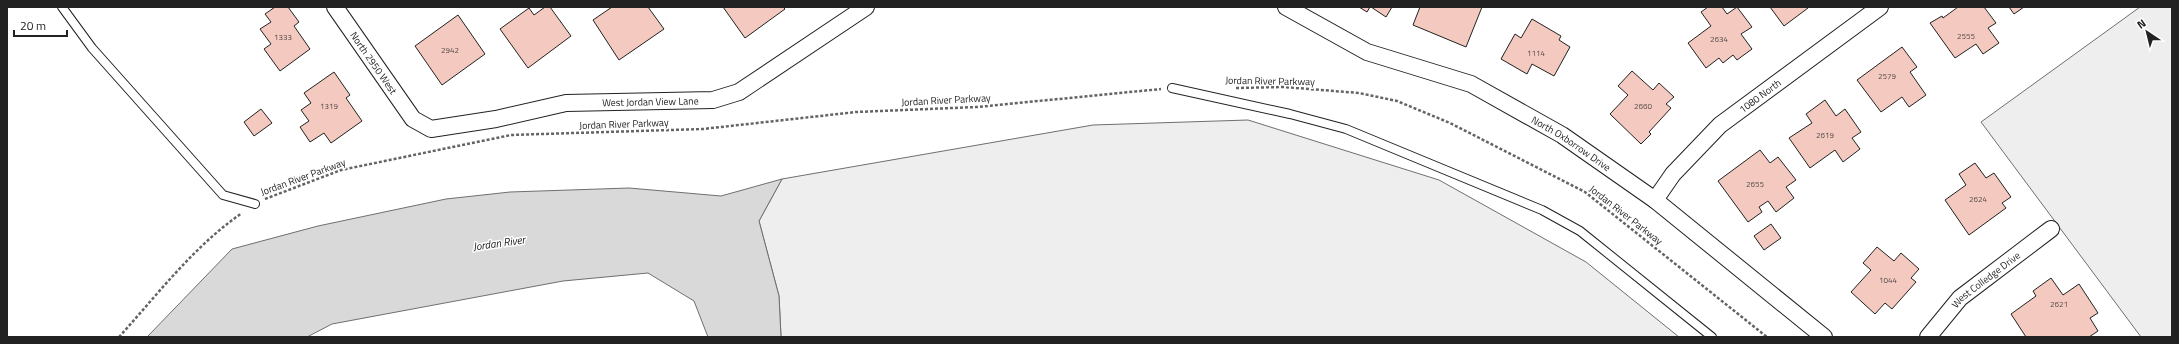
<svg xmlns="http://www.w3.org/2000/svg" width="2179" height="344" font-family="'Titillium Web',sans-serif">
<style>
.green{fill:#eee;stroke:#6f6f6f}
.water{fill:#d9d9d9;stroke:#6f6f6f}
.building{fill:#f3c9c0;stroke:#222}
.lines{fill:none;stroke-linecap:round;stroke-linejoin:round}
.service-casing{stroke:#222;stroke-width:10}
.minor-casing{stroke:#222;stroke-width:18}
.path{stroke:#646464;stroke-width:2.5;stroke-dasharray:3 2;stroke-linecap:butt}
.service{stroke:#fff;stroke-width:8}
.minor{stroke:#fff;stroke-width:16}
.labels{text-anchor:middle;dominant-baseline:central;stroke-width:3;stroke-linejoin:round;paint-order:stroke}
.number-label{font-size:8px;fill:#564c4a}
.street-label{font-size:10px;fill:#222;stroke:#fff}
.water-label{font-size:11px;font-style:italic;fill:#222;stroke:#fff}
</style>
<rect width="100%" height="100%" fill="#fff"/>
<path class="green" d="M2140,7H2172V337H2141L1981,122Z
M1248,120L1439,180L1586,262L1679,337H781L779,296L759,221L782,179L1093,125Z"/>
<path class="water" d="M782,179L759,221L779,296L781,337H708L694,301L648,273L563,281L332,324L307,337H147L232,249L318,226L446,199L510,192L629,188L721,196Z"/>
<path class="building" d="M275,7H288L299,22L294,26L310,49L280,71L264,49L271,44L260,29L271,22L265,14Z
M545,7H550L571,36L528,68L500,29L529,8L534,15Z
M612,7H648L664,29L619,60L593,20Z
M723,7H783L785,9L745,38Z
M1359,7H1370L1367,12Z
M1371,7H1392L1386,17Z
M1420,7H1482L1466,47L1413,25Z
M1708,7H1722L1727,14L1737,7L1752,27L1741,34L1752,49L1737,60L1733,55L1723,63L1719,58L1706,68L1688,43L1711,26L1701,12Z
M1770,7H1807L1808,8L1784,26Z
M1958,7H1984L1996,23L1988,28L1999,43L1983,54L1976,44L1955,58L1930,23L1942,16L1943,18Z
M2009,7H2024L2014,14Z
M458,15L485,54L442,85L415,46Z
M1532,19L1561,36L1559,40L1570,47L1554,76L1532,64L1527,74L1501,59L1515,34L1521,38Z
M1902,47L1917,67L1910,72L1926,95L1909,107L1902,97L1881,112L1857,80Z
M1632,71L1653,90L1659,83L1674,97L1666,104L1671,108L1649,132L1651,134L1641,144L1610,114L1628,95L1618,86Z
M334,72L350,95L346,98L362,121L331,143L324,133L310,142L300,127L309,121L301,110L311,103L304,93Z
M1825,100L1836,116L1845,109L1861,132L1852,138L1860,149L1843,162L1835,150L1810,168L1789,138L1812,123L1806,114Z
M261,109L272,123L254,136L244,122Z
M1760,150L1770,163L1778,157L1796,180L1786,187L1794,198L1776,212L1768,201L1759,207L1762,212L1748,222L1718,181Z
M1975,163L1986,178L1994,173L2011,197L2002,203L2006,208L1969,235L1945,200L1966,185L1959,174Z
M1771,224L1781,238L1764,250L1754,236Z
M1877,247L1894,261L1901,253L1919,269L1911,278L1916,282L1892,309L1885,303L1875,314L1851,292L1871,270L1863,263Z
M2051,278L2063,295L2079,284L2098,313L2090,318L2098,331L2089,337H2026L2011,314L2036,296L2033,291Z"/>
<g class="lines">
<defs>
<path id="service" d="M62,7L92,48L223,195L255,204
M1172,88L1290,114L1346,129L1542,210L1580,231L1712,337"/>
<g id="minor">
<path id="s1" d="M335,7L413,119L431,129L496,119L566,103L713,100L739,92L866,7"/>
<path id="s2" d="M1286,7L1367,52L1471,84L1562,135L1655,200L1824,337"/>
<path id="s3" d="M1655,200L1673,174L1720,125L1880,7"/>
<path id="s4" d="M1928,337L1960,298L2051,229"/>
</g>
</defs>
<use href="#service" class="service-casing"/>
<use href="#minor" class="minor-casing"/>
<path class="path" d="M1236,88L1284,87L1359,93L1397,101L1450,123L1585,192L1767,337
M265,199L341,170L511,135L703,129L856,112L977,107L1161,89
M119,337C158,294 194,246 242,213"/>
<use href="#service" class="service"/>
<use href="#minor" class="minor"/>
</g>
<g class="labels">
<g class="number-label">
<text x="1966" y="36">2555</text>
<text x="283" y="37">1333</text>
<text x="1719" y="39">2634</text>
<text x="450" y="50">2942</text>
<text x="1536" y="53">1114</text>
<text x="1887" y="76">2579</text>
<text x="329" y="106">1319</text>
<text x="1643" y="106">2660</text>
<text x="1825" y="135">2619</text>
<text x="1755" y="184">2655</text>
<text x="1978" y="199">2624</text>
<text x="1888" y="280">1044</text>
<text x="2059" y="304">2621</text>
</g>
<g class="street-label">
<text stroke="none"><textPath href="#s1" startOffset="68">North 2950 West</textPath></text>
<text transform="translate(1270 81) rotate(1)">Jordan River Parkway</text>
<text stroke="none"><textPath href="#s3" startOffset="149">1080 North</textPath></text>
<text transform="translate(946 100) rotate(-3)">Jordan River Parkway</text>
<text stroke="none"><textPath href="#s1" startOffset="379">West Jordan View Lane</textPath></text>
<text transform="translate(624 124) rotate(-2)">Jordan River Parkway</text>
<text stroke="none"><textPath href="#s2" startOffset="318">North Oxborrow Drive</textPath></text>
<text transform="translate(303 177) rotate(-20)">Jordan River Parkway</text>
<text transform="translate(1626 215) rotate(38)">Jordan River Parkway</text>
<text stroke="none"><textPath href="#s4" startOffset="82">West Colledge Drive</textPath></text>
</g>
<g class="water-label">
<text transform="translate(499 243) rotate(-8)">Jordan River</text>
</g>
</g>
<rect width="2179" height="344" fill="none" stroke="#222222" stroke-width="16"/>
<g transform="translate(2147 32) rotate(325)" stroke="#ffffff" stroke-width="3" paint-order="stroke">
<path d="M0-3L7 15L0 10L-7 15Z" fill="#222222"/>
<text y="-6" font-size="11" font-weight="bold" text-anchor="middle" fill="#222222">N</text>
</g>
<path d="M14 30v6h53v-6" fill="none" stroke="#222222" stroke-width="2"/>
<text x="20" y="30" font-size="12" fill="#222222" stroke="#ffffff" stroke-width="3" paint-order="stroke">20 m</text>
</svg>
